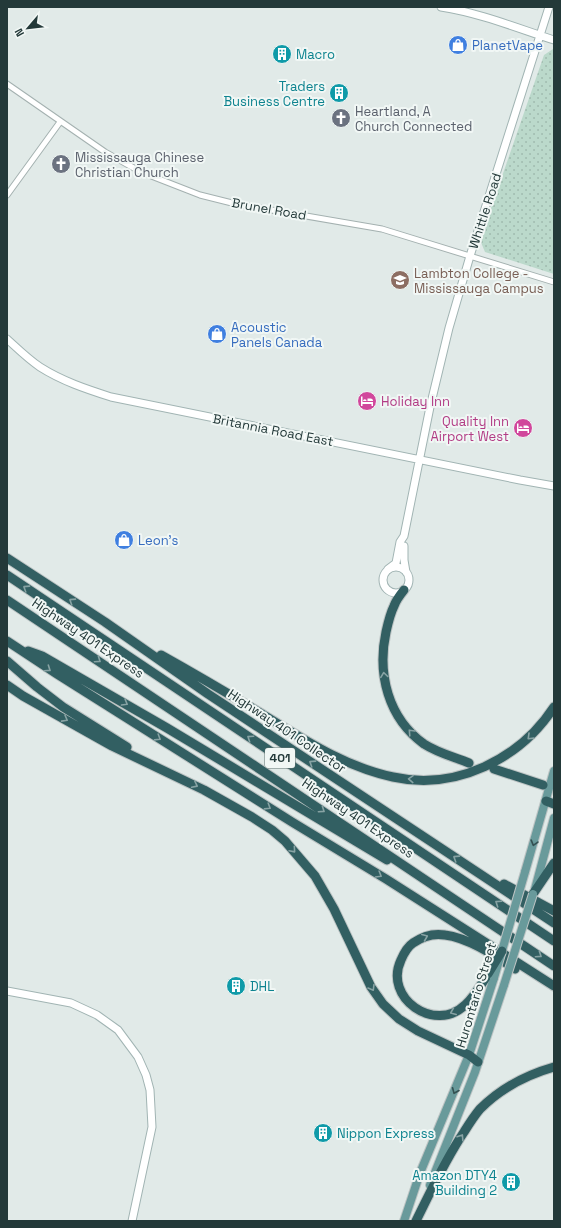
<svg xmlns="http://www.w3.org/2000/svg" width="561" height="1228" font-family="'Space Grotesk',sans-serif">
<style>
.grass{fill:url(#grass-dots)}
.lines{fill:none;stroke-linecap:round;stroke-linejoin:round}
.street-casing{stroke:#a4b1b0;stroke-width:7}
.secondary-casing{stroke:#a1b4b3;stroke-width:9}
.primary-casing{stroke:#bdc4c4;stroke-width:10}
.highway-casing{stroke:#bdc4c4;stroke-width:11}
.street{stroke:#fff;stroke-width:5}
.secondary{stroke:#fff;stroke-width:7}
.primary{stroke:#699a9b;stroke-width:8}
.highway{stroke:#325f62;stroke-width:9}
.primary-bridge-casing{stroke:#bdc4c4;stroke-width:10;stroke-linecap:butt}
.highway-bridge-casing{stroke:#bdc4c4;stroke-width:11;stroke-linecap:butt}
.primary-bridge{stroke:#699a9b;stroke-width:8}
.highway-bridge{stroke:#325f62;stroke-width:9}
.oneway{stroke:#88a3a4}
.oneway2{stroke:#345152}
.labels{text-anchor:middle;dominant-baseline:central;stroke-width:4;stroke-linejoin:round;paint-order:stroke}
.shield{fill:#f1f7f5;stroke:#617271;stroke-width:1}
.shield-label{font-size:12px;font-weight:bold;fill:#233939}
.shop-label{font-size:13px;fill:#366cbe;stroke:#f1f7f5;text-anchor:start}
.culture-label{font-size:13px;fill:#0d838f;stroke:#f1f7f5;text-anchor:start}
.worship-label{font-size:13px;fill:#5b616d;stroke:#f1f7f5;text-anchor:start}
.street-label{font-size:13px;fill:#233939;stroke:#f1f7f5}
.education-label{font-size:13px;fill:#785e54;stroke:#f1f7f5;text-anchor:start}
.hotel-label{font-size:13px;fill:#b23c85;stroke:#f1f7f5;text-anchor:start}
</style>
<defs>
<pattern id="grass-dots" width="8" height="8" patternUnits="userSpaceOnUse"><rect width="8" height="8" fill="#bbd9cb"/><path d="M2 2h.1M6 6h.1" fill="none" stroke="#a0bbaf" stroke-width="1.8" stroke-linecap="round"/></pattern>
</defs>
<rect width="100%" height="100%" fill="#e1eae8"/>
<path class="grass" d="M553,49H554V274L485,252L480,240L544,55Z"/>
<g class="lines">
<defs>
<path id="street" d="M7,84L105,152L141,172L200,195L236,204L382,229L554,282
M7,195L60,122"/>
<path id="secondary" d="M441,7C480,13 517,28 554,40
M7,339C18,349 28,359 40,367C62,381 86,389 111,397L520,480L554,486
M404,546V560L406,572
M383 580a13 13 0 1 1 26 0a13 13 0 1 1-26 0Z
M388,569L396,563L400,542L404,536L430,407L449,328L470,256L549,7
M7,991L71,1003L97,1015L118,1030L138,1057L146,1075L150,1090L152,1127L132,1221"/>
<path id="primary" d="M525,872L554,771
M535,889L554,818
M430,1185L475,1072L504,985
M404,1221L420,1173L469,1055L494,978"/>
<path id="highway" d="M7,558L105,622L208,694L554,923
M7,575L554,941
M404,590C400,595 396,600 394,606C390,614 388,623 386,632C377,674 388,718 424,744C438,753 454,757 469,763
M7,600L554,966
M7,641L57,674L292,822L386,879L554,986
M28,651L42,656L167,728L387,860
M161,655C195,674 229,694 262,714C303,739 345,767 393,777C456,791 520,759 554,707
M7,661L37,687L63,707L127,747
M7,685L23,696L112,746L204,790L252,817L272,830L285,841L315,876L334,909L371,987L383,1004L399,1019L418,1031L469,1055L478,1062
M494,769L543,785
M546,801L554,804
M504,884L554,911
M533,894L554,863
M488,974C481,985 475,996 465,1005C435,1034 383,998 401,960C404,953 407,947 413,943C423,936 433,933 445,935C469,938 495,956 515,969
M416,1221C431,1191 445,1160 464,1132C469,1124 474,1116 480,1109C501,1088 526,1075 554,1067"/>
</defs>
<use href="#street" class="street-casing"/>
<use href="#secondary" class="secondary-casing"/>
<use href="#primary" class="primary-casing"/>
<use href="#highway" class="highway-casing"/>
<use href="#street" class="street"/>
<use href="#secondary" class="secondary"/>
<use href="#primary" class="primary"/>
<use href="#highway" class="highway"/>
<defs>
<path id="primary-bridge" d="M494,978L525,872
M504,985L533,894"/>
<path id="highway-bridge" d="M488,974L502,951"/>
</defs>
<use href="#primary-bridge" class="primary-bridge-casing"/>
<use href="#highway-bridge" class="highway-bridge-casing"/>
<use href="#primary-bridge" class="primary-bridge"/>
<use href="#highway-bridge" class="highway-bridge"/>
</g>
<defs><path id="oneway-chevron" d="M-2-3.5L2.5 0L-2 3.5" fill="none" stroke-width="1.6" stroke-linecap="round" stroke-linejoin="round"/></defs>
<g class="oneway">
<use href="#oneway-chevron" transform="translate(26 588) rotate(-147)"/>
<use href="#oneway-chevron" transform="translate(72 601) rotate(-147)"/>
<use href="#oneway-chevron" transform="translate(98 660) rotate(34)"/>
<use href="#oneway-chevron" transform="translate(48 669) rotate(34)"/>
<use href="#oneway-chevron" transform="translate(384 675) rotate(-98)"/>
<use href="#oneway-chevron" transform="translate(125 703) rotate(30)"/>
<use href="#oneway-chevron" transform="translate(65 719) rotate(29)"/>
<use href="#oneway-chevron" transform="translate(411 732) rotate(-133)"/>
<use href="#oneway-chevron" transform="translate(530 737) rotate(136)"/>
<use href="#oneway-chevron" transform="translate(158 738) rotate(32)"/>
<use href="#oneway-chevron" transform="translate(250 738) rotate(-146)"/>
<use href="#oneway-chevron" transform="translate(312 763) rotate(-147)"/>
<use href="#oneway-chevron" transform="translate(411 779) rotate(-177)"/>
<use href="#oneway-chevron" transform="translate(195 785) rotate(26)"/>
<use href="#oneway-chevron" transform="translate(268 807) rotate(32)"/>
<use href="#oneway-chevron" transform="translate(322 810) rotate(34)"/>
<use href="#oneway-chevron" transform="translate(293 850) rotate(49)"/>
<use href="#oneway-chevron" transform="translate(456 858) rotate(-147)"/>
<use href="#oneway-chevron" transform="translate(379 875) rotate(31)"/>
<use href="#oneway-chevron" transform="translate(498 903) rotate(-146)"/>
<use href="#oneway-chevron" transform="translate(425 937) rotate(-22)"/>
<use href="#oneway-chevron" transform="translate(539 955) rotate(34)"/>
<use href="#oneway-chevron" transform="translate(372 988) rotate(59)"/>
<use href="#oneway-chevron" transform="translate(453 1012) rotate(157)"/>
<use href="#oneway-chevron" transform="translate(461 1137) rotate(-57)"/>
</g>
<g class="oneway2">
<use href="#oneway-chevron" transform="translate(534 843) rotate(106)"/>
<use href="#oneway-chevron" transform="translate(455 1091) rotate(113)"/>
</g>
<defs>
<symbol id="shop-disc" viewBox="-11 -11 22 22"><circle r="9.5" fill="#3f7fe0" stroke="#f1f7f5"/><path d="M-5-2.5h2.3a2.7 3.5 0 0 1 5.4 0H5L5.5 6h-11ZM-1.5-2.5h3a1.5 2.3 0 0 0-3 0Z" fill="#fff"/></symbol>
<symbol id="building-disc" viewBox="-11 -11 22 22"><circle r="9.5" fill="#0f9aa8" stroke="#f1f7f5"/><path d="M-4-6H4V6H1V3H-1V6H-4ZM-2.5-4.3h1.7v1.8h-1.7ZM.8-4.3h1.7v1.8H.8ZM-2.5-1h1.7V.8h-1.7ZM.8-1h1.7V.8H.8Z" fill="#fff"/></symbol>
<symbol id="church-disc" viewBox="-11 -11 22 22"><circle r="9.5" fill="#6b7280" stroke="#f1f7f5"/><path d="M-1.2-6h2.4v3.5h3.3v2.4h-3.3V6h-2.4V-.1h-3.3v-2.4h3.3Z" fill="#fff"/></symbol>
<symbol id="university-disc" viewBox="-11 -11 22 22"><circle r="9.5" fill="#8d6e63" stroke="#f1f7f5"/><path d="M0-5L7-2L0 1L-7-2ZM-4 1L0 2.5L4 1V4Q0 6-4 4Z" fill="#fff"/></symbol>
<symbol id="hotel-disc" viewBox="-11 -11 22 22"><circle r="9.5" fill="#d1479c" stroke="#f1f7f5"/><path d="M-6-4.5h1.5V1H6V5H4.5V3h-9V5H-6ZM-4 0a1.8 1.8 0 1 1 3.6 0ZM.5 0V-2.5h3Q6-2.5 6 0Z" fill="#fff"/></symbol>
</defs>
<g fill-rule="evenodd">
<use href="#shop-disc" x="447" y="34" width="22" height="22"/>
<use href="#building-disc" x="271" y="43" width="22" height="22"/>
<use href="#building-disc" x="328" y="82" width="22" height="22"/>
<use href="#church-disc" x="330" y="107" width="22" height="22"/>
<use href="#church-disc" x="50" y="153" width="22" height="22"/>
<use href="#university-disc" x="389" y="269" width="22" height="22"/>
<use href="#shop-disc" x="206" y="323" width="22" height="22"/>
<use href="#hotel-disc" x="356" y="390" width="22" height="22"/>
<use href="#hotel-disc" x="512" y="417" width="22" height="22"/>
<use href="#shop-disc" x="113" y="529" width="22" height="22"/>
<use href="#building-disc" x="225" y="975" width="22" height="22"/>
<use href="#building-disc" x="312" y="1122" width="22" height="22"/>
<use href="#building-disc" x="500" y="1171" width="22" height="22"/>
</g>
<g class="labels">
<rect class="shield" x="265" y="748" width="30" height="20" rx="3"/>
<g class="shield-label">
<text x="280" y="758">401</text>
</g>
<g class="shop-label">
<text x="472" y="45">PlanetVape</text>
<text x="231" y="327">Acoustic<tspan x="231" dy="15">Panels Canada</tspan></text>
<text x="138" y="540">Leon's</text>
</g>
<g class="culture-label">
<text x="296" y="54">Macro</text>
<text x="325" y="86" text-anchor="end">Traders<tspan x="325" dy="15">Business Centre</tspan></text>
<text x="250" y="986">DHL</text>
<text x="337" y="1133">Nippon Express</text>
<text x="497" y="1175" text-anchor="end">Amazon DTY4<tspan x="497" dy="15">Building 2</tspan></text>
</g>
<g class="worship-label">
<text x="355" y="111">Heartland, A<tspan x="355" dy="15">Church Connected</tspan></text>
<text x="75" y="157">Mississauga Chinese<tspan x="75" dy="15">Christian Church</tspan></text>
</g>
<g class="street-label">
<text transform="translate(269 209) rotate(10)">Brunel Road</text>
<text transform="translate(485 211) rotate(-72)">Whittle Road</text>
<text transform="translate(273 430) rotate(11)">Britannia Road East</text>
<text transform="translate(88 638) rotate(34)">Highway 401 Express</text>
<text transform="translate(287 731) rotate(34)">Highway 401 Collector</text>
<text transform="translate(358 818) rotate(34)">Highway 401 Express</text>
<text transform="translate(476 995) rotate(-73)">Hurontario Street</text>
</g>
<g class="education-label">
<text x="414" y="273">Lambton College -<tspan x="414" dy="15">Mississauga Campus</tspan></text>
</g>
<g class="hotel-label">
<text x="381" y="401">Holiday Inn</text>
<text x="509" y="421" text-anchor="end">Quality Inn<tspan x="509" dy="15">Airport West</tspan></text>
</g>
</g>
<rect width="561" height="1228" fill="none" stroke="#233939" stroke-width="16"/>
<g transform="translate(28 28) rotate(242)" stroke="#f1f7f5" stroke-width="3" paint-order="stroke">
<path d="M0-3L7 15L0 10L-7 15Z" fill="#233939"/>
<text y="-6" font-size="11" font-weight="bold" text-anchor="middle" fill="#233939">N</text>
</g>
</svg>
